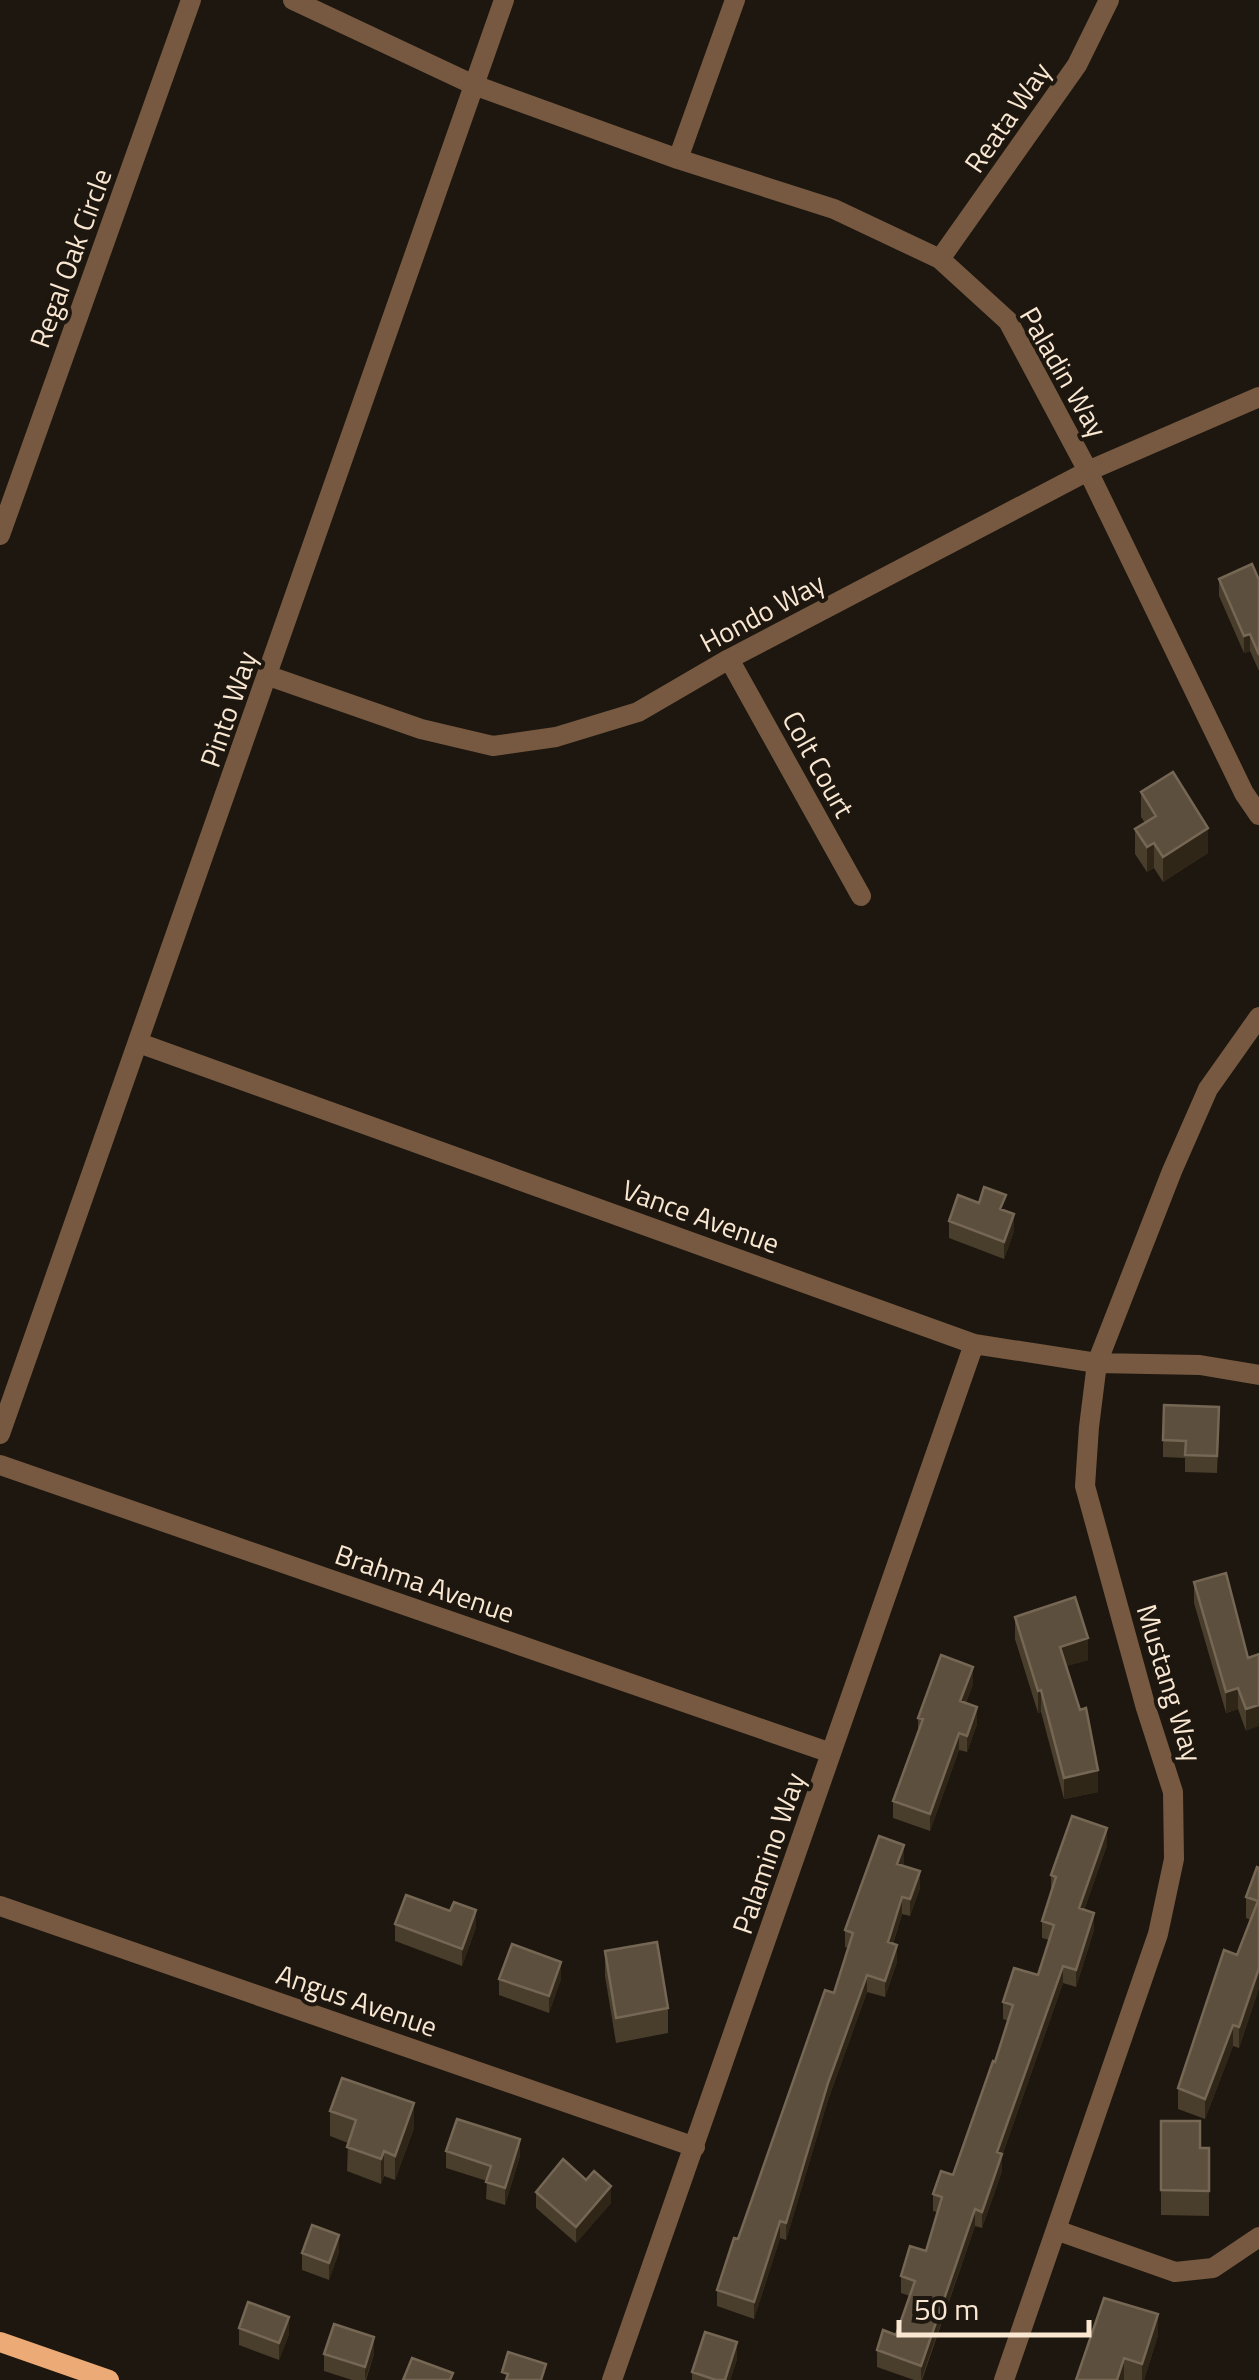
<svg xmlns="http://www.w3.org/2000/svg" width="1259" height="2380" font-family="'Titillium Web',sans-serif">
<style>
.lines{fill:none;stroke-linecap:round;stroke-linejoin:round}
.street{stroke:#765940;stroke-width:20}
.secondary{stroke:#ebaa76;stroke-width:20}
.wall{fill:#493d2b}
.shaded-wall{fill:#302618}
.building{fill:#5c4f3d;stroke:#756754;stroke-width:2.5}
.labels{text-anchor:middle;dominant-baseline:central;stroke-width:8;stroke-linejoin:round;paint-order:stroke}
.street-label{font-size:28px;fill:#f9e7d2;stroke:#1d170f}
</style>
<rect width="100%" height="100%" fill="#1d170f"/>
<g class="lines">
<path class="street" d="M293,0L474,85L678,159L834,209L940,259L1008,321L1088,471L1244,793L1259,815
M678,159L735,0
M940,259L1077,65L1109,0
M0,535L191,0
M729,659L861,896
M269,676L421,729L493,746L556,737L638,712L729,659L1088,471L1259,397
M139,1043L974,1344L1097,1363L1200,1365L1259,1375
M0,1434L504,0
M0,1465L831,1753
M0,1906L695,2147
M1056,2230L1175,2272L1213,2268L1259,2237
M612,2380L974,1344
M1004,2380L1158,1934L1174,1859L1173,1792L1146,1708L1085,1486L1089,1427L1097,1363L1172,1171L1208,1089L1259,1017"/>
<path class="secondary" d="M0,2342L109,2380"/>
</g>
<path class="wall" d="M1219,579L1259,580V671L1250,651L1244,653L1219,596Z
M1141,792L1208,853L1163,882L1154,868L1147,872L1135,854V829L1145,823L1141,817Z
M1006,1211L1014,1231L1004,1259L949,1238V1221Z
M1219,1424L1217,1473L1185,1472V1458L1163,1457V1440Z
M1194,1582L1248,1658L1246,1731L1238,1709L1226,1713L1194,1603Z
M1015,1617L1088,1660L1066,1666L1098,1792L1064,1799L1041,1712L1038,1713L1015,1639Z
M973,1684L966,1703L977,1724L967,1752L959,1750L930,1831L893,1818V1801L918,1733V1718Z
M1107,1845L1084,1910L1094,1930L1076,1987L1063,1983L1002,2156V2171L982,2228L975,2226L922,2380H914L877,2367V2350L896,2335L910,2296L901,2293V2276L926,2251L937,2212L933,2211V2194L953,2175L995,2062L1008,2021L1003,2019V2002L1038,1975L1049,1940L1042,1938V1921L1051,1892V1875Z
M904,1862L903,1865L920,1888L910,1916L902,1914L893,1944L897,1962L885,1997L867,1992L828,2100L786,2240L780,2238L754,2319L717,2306V2290L834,1993L848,1948L845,1947V1930Z
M1257,1867L1259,1988L1239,2048L1233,2046L1205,2119L1178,2109V2088L1237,1955L1251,1920L1246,1918V1897Z
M450,1911L476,1927L462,1966L395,1941V1924Z
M605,1951L668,2008V2033L616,2043L605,1976Z
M499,1979H561L549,2013L499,1995Z
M330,2111L414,2128L395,2180L384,2176L381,2184L347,2171L348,2143L330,2136Z
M1161,2121L1200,2148H1209V2216L1161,2215Z
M446,2151L520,2156L505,2205L486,2199L487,2181L446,2168Z
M536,2192L611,2203L576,2243L536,2208Z
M339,2252L329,2280L302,2270V2253Z
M239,2328L289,2334L279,2360L239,2345Z
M1158,2335L1144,2380H1076Z
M324,2354H374L366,2380H352L324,2371Z
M737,2359L730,2380H692V2372Z"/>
<path class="shaded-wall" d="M1250,634V651L1244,653V636Z
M1208,828V853L1163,882V857Z
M1154,843V868L1147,872V847Z
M1014,1214V1231L1004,1259V1242Z
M1088,1638V1660L1060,1668V1647Z
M973,1667V1684L960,1718V1701Z
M1238,1688V1709L1226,1713V1692Z
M1041,1690V1712L1038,1713V1691Z
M1259,1705V1726L1246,1731V1709Z
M977,1707V1724L967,1752V1736Z
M959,1733V1750L930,1831V1814Z
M1098,1770V1792L1064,1799V1778Z
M1107,1828V1845L1079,1925V1908Z
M904,1845V1862L897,1880V1864Z
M920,1871V1888L910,1916V1899Z
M902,1897V1914L888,1959V1942Z
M476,1910V1927L462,1966V1949Z
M1094,1913V1930L1076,1987V1970Z
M897,1945V1962L885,1997V1981Z
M561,1962V1979L549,2013V1996Z
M1063,1966V1983L1002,2156V2171L982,2228V2212L997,2152Z
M1259,1968V1988L1239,2048V2027Z
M867,1975V1992L828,2100L786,2240V2223L828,2083Z
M1233,2025V2046L1205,2119V2099Z
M414,2103V2128L395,2180V2156Z
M520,2139V2156L505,2205V2188Z
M384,2151V2176L381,2184V2159Z
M611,2186V2203L576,2243V2227Z
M975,2209V2226L921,2380V2366Z
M780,2221V2238L754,2319V2302Z
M339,2235V2252L329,2280V2263Z
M1158,2314V2335L1144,2380H1142V2364Z
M289,2317V2334L279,2360V2343Z
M374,2337V2354L365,2380V2367Z
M737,2342V2359L730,2380H725Z
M1124,2358V2380H1117Z"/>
<path class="building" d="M1252,564L1259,580V655L1250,634L1244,636L1219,579Z
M1173,772L1208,828L1163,857L1154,843L1147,847L1135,829L1156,816L1141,792Z
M984,1187L1006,1195L1000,1209L1014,1214L1004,1242L949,1221L958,1195L979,1203Z
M1164,1405L1219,1407L1217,1456L1185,1455L1186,1441L1163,1440Z
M1226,1573L1248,1658L1259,1654V1705L1246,1709L1238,1688L1226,1692L1194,1582Z
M1075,1597L1088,1638L1060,1647L1080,1710L1086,1708L1098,1770L1064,1778L1041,1690L1038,1691L1015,1617Z
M941,1655L973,1667L960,1701L977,1707L967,1736L959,1733L930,1814L893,1801L923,1719L918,1718Z
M1072,1816L1107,1828L1079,1908L1094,1913L1076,1970L1063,1966L997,2152L1002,2154L982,2212L975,2209L921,2366L877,2350L883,2330L896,2335L915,2281L901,2276L910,2246L926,2251L942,2197L933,2194L941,2171L953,2175L993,2061L995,2062L1013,2005L1003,2002L1014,1968L1038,1975L1054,1925L1042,1921L1056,1877L1051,1875Z
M879,1836L904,1845L897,1864L920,1871L910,1899L902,1897L888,1942L897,1945L885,1981L867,1975L828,2083L786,2223L780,2221L754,2302L717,2290L734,2238L738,2239L825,1990L834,1993L853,1933L845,1930Z
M1257,1867L1259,1868V1968L1239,2027L1233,2025L1205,2099L1178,2088L1224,1950L1237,1955L1258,1901L1246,1897Z
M406,1895L450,1911L454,1902L476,1910L462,1949L395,1924Z
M657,1942L668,2008L616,2018L605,1951Z
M512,1944L561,1962L549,1996L499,1979Z
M342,2078L414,2103L395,2156L384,2151L381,2159L347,2147L356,2120L330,2111Z
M457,2119L520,2139L505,2188L486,2182L491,2166L446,2151Z
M1161,2121H1200V2148H1209V2191L1161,2190Z
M563,2159L586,2180L594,2171L611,2186L576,2227L536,2192Z
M312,2225L339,2235L329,2263L302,2253Z
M1104,2298L1158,2314L1142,2364L1124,2358L1117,2380H1076Z
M248,2302L289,2317L279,2343L239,2328Z
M334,2324L374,2337L365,2367L324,2354Z
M705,2332L737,2342L725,2380H716L692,2372Z
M508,2352L546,2364L541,2380H506L508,2374L502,2372Z
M412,2358L453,2373L450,2380H403Z"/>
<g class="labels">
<g class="street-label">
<text transform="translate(1007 117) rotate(-55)">Reata Way</text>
<text transform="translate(70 258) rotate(-70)">Regal Oak Circle</text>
<text transform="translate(1064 372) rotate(60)">Paladin Way</text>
<text transform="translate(762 612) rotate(-28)">Hondo Way</text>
<text transform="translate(228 709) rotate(-71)">Pinto Way</text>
<text transform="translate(819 764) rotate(61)">Colt Court</text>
<text transform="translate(701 1216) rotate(20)">Vance Avenue</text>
<text transform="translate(425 1583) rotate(19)">Brahma Avenue</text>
<text transform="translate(1170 1683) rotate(73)">Mustang Way</text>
<text transform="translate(768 1853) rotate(-71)">Palamino Way</text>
<text transform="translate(357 2000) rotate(19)">Angus Avenue</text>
</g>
</g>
<path d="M899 2320v15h190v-15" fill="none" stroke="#f9e7d2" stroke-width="5"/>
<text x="914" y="2320" font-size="30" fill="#f9e7d2" stroke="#1d170f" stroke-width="8" paint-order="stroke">50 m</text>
</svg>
